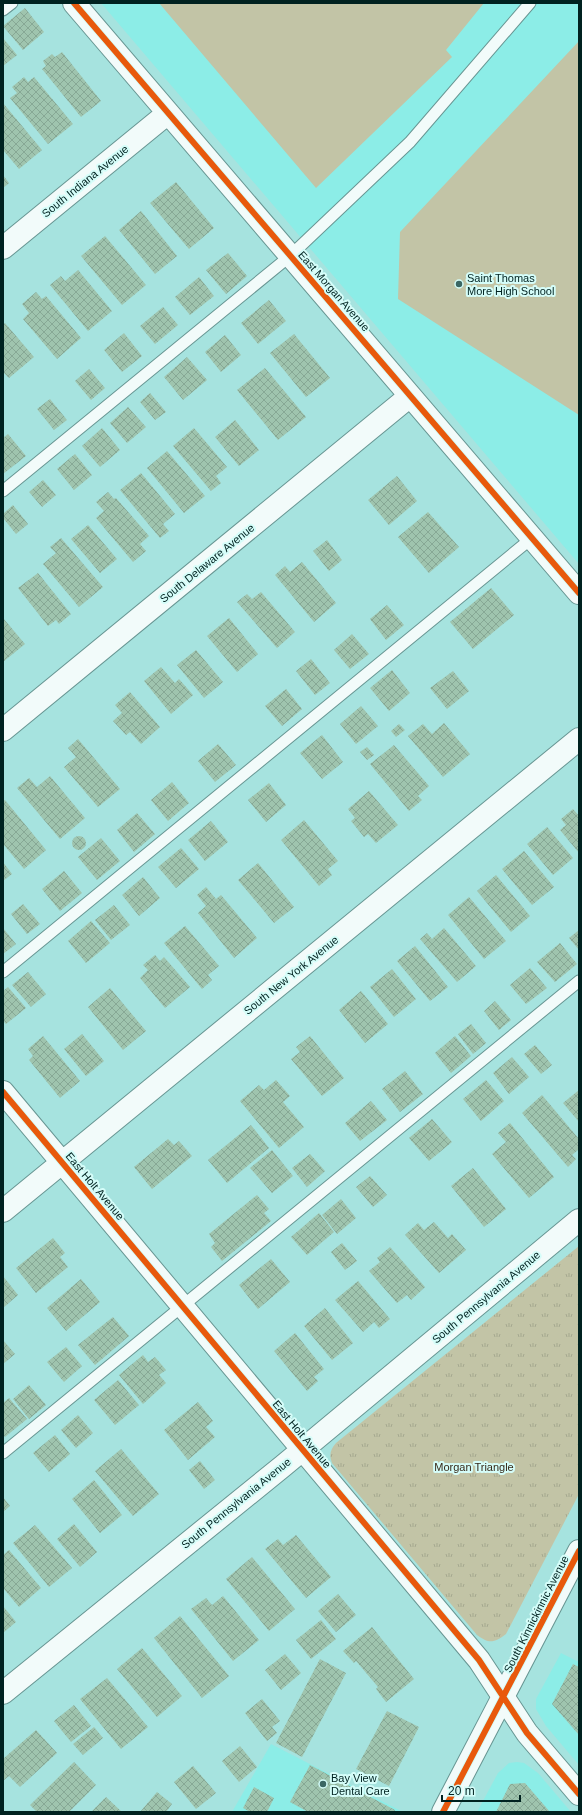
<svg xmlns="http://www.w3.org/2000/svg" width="582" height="1815" font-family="Helvetica,sans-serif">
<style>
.built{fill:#8cede7}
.grass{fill:url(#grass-tufts)}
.garden{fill:#c2c4a6}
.building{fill:url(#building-cross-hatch)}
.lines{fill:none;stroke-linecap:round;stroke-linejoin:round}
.lane-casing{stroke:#679592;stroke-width:13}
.street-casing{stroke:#679592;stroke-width:24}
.secondary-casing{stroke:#679592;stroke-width:24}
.lane{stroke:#f2fbfa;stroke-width:11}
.street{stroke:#f2fbfa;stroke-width:22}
.secondary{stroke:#f2fbfa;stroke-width:22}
.cycleway-casing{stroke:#d5fdf9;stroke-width:8}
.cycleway{stroke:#e8590c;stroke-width:6}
.poi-dot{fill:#3a6663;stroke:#d5fdf9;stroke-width:1.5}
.labels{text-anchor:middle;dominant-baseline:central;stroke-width:4;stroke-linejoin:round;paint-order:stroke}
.street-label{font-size:11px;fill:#002220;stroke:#d5fdf9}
.poi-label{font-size:11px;fill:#002220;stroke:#d5fdf9;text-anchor:start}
.park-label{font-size:11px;fill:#372919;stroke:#d5fdf9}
</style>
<defs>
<pattern id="grass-tufts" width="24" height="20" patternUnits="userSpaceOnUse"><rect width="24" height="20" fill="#c2c4a6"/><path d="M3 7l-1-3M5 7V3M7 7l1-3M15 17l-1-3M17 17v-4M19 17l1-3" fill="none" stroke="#a5a88f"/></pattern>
<pattern id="building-cross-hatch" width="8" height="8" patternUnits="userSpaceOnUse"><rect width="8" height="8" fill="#9fc4ae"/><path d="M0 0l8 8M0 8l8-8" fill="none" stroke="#87a895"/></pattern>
</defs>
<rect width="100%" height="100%" fill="#a6e3df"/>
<path class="built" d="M101,3H579V564Z
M561,1653L579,1662V1765L546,1726L536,1709V1699Z
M271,1744L403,1812H232Z
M517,1762L524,1763L538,1773L571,1812H477L498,1773L509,1763Z"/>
<path class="grass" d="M579,1246V1494L506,1634C494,1643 489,1644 477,1635L332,1463C329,1455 330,1450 336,1443Z"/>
<path class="garden" d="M159,3H484L446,50L452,57L316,188Z
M579,41V415L398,299L400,232Z"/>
<path class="building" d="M25,8L44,32L23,50L3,26Z
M3,38L17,55L3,66Z
M62,52L101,101L81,117L42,69L46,66L43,61L52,54L55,57Z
M24,77L28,82L34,77L73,124L48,144L10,98L17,93L12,87Z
M3,103L42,150L19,169L3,150Z
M3,175L9,183L3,188Z
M176,182L214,228L189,249L150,203Z
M141,211L177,256L155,274L119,230Z
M105,236L146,285L122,305L81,256Z
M228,253L247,276L226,294L206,270Z
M78,270L112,311L88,331L50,285L61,276L65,281Z
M199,277L214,296L190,315L175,297Z
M36,292L42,299L46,296L81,338L57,359L23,319L29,313L22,304Z
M269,300L286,321L258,344L241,323Z
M163,307L178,325L155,344L140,326Z
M5,323L34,357L9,378L3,372V325Z
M124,333L142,356L122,372L104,350Z
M294,334L330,378L306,397L270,353Z
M225,335L241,355L221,372L205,352Z
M187,357L207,380L183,400L164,377Z
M265,368L306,417L278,440L237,390Z
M89,369L105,388L91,400L75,381Z
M150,393L166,412L155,420L140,402Z
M50,399L67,420L54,430L37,409Z
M128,407L146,427L127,443L110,423Z
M235,420L259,450L239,466L215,437Z
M102,428L120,450L100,467L82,446Z
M194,428L227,467L216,476L221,483L211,491L173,446Z
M8,434L26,456L3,474V438Z
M167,451L205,496L184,513L147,468Z
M75,454L92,475L74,490L57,469Z
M141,473L175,514L163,524L169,531L160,538L120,490Z
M397,476L417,501L389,525L368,500Z
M43,480L56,495L42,507L29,492Z
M108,492L114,499L116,498L149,536L140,544L146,551L133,562L96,518L104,511L96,502Z
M13,505L28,524L16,534L3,518V514Z
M428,512L459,547L429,573L398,537Z
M88,525L117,559L100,573L71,539Z
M61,538L103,587L79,607L43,564L56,553L50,547Z
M327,540L342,560L329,571L313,551Z
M302,562L336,603L314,622L275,575L285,566L290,572Z
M38,573L71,614L59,624L56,620L48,626L18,588Z
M491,588L514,615L473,649L450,622Z
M261,592L295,632L277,648L237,602L247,594L252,599Z
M387,605L404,625L386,640L370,619Z
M3,618L25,644L3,662Z
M229,618L258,654L237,672L207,636Z
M352,634L369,654L350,669L334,650Z
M196,650L223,682L204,698L177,665Z
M311,659L330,683L315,695L296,671Z
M161,667L175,683L179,679L193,695L171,714L144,681Z
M392,670L410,693L389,711L370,688Z
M453,671L469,691L447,709L430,688Z
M286,689L302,709L282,726L265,706Z
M130,692L160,727L141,744L130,732L126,735L113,721L122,713L115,705Z
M361,706L378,726L356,744L340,724Z
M444,723L470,754L443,777L408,736L423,724L432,734Z
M399,724L405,730L396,737L391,731Z
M322,735L343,762L322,779L300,753Z
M78,739L120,789L98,807L64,767L76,757L68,748Z
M218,744L236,765L215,782L198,761Z
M394,745L429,786L418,796L422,800L409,811L370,764Z
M367,747L374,755L367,760L360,752Z
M50,776L85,818L60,839L17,788L29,778L37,787Z
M172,782L189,803L168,821L151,800Z
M269,783L286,805L266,822L248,800Z
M369,791L398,825L376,843L368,834L364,837L351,821L355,818L348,809Z
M5,800L46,850L24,869L3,844V801Z
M573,809L579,816V853L560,830L566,825L561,819Z
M137,813L155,834L134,852L117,830Z
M304,820L338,861L328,869L332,875L319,886L281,840Z
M211,821L228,842L205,861L188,840Z
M547,827L573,858L553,875L527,844Z
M72 843a7 7 0 1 1 14 0a7 7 0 1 1-14 0Z
M101,838L120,861L97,880L78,857Z
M181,848L199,869L176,888L158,867Z
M524,851L554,887L532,905L502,869Z
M3,862L12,874L3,881Z
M258,863L294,907L274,923L238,880Z
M64,871L82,893L60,911L42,889Z
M496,875L530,916L511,932L477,891Z
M143,877L160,898L139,916L122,895Z
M206,887L216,899L221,895L257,938L234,958L198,913L206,906L197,895Z
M469,897L506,941L484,959L448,915Z
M23,904L40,924L27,934L11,914Z
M114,905L130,925L111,940L95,920Z
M91,921L110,943L86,963L68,941Z
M185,926L219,966L208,975L212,980L202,989L164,943Z
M3,928L16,944L3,954Z
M444,928L476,966L457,982L420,939L427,933L432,939Z
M579,930V950L569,938Z
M560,943L577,964L555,982L537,962Z
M415,946L448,987L430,1001L397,961Z
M155,955L160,961L164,957L190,987L165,1008L140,978L148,970L143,965Z
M530,968L547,988L526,1004L510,985Z
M392,969L416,999L394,1017L370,987Z
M28,972L46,994L31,1007L12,985Z
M8,987L26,1008L6,1024L3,1021V991Z
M110,988L146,1031L123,1050L88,1007Z
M361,991L388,1024L365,1043L339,1010Z
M495,1001L511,1020L499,1030L484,1011Z
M471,1024L486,1043L473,1054L458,1034Z
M82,1034L104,1061L86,1076L64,1049Z
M43,1036L80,1081L60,1098L29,1060L33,1056L28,1049Z
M310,1036L344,1078L322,1096L291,1059L300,1052L296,1047Z
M455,1036L471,1056L451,1073L435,1053Z
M535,1045L552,1065L541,1074L524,1054Z
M512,1057L529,1077L509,1094L493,1073Z
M405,1071L423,1094L400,1112L382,1089Z
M276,1080L290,1096L283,1102L304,1127L279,1148L240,1101L259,1085L264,1090Z
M486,1080L504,1101L481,1121L463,1099Z
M579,1090V1122L563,1103Z
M542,1095L579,1139V1149L572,1155L576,1159L568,1167L522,1113Z
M371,1101L387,1120L360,1141L345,1123Z
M432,1119L452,1142L429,1161L409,1138Z
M510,1123L554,1177L529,1198L492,1154L506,1142L498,1133Z
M251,1125L269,1148L227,1183L208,1160Z
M168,1139L174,1145L179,1141L192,1156L152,1189L134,1167Z
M272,1150L293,1176L272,1193L250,1168Z
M310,1154L325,1171L307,1187L292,1168Z
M473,1168L506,1209L484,1227L451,1186Z
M370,1176L387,1195L373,1207L356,1187Z
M257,1195L269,1209L264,1213L271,1221L222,1261L211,1247L215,1243L209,1234Z
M341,1199L356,1218L337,1234L322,1215Z
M319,1213L334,1232L307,1255L291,1237Z
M434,1222L448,1238L452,1234L466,1250L439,1273L405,1235L418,1223L424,1230Z
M53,1238L65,1253L60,1257L68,1267L36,1293L16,1268Z
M342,1243L357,1261L345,1270L331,1252Z
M390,1247L425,1287L411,1300L407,1295L397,1303L369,1271L380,1262L377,1258Z
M271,1259L290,1282L258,1309L239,1285Z
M3,1276L18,1295L3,1308Z
M81,1279L100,1302L66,1331L47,1308Z
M358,1281L390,1319L379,1328L374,1322L363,1332L335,1300Z
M325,1308L353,1343L332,1360L304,1326Z
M113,1317L129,1336L95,1365L78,1345Z
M295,1333L324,1369L314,1377L318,1381L307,1391L274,1351Z
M3,1340L15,1354L3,1364Z
M66,1347L82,1366L64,1382L47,1362Z
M143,1355L148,1362L155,1357L166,1370L159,1375L166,1383L143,1404L119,1375Z
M118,1380L139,1405L115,1425L94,1400Z
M29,1385L46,1405L29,1419L13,1399Z
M9,1398L27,1419L5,1437L3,1434V1403Z
M198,1402L213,1421L206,1427L215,1437L188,1460L164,1430Z
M78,1415L93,1433L76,1448L61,1430Z
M55,1435L70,1454L49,1472L33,1453Z
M121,1449L159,1494L133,1516L95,1471Z
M200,1461L215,1480L204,1489L189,1470Z
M94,1480L122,1515L100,1533L72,1499Z
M3,1497L10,1506L3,1512Z
M74,1524L97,1552L80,1567L57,1539Z
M35,1525L72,1568L49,1587L13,1543Z
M296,1535L331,1577L306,1598L265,1549L278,1539L283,1545Z
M9,1550L41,1588L19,1607L3,1588V1555Z
M252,1557L295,1609L269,1631L226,1579Z
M338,1594L356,1615L336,1632L318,1611Z
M223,1596L259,1640L233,1661L191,1609L206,1598L212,1605Z
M3,1606L16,1622L3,1633Z
M180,1616L229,1676L202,1698L154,1638Z
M321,1620L336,1639L311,1659L296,1640Z
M372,1627L414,1679L386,1702L376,1689L378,1687L356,1661L354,1663L343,1651Z
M142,1648L182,1696L157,1717L117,1669Z
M285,1654L301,1673L281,1690L265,1670Z
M320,1659L346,1673L302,1757L276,1743Z
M573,1664L579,1667V1735L552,1704Z
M107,1678L148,1727L121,1749L80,1699Z
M262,1699L280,1721L272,1727L277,1733L267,1741L245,1713Z
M74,1705L91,1726L71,1742L54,1721Z
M387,1711L419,1727L389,1786L356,1769Z
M94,1727L103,1738L83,1755L73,1744Z
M36,1730L57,1753L20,1787L9,1776L3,1781V1759Z
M240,1746L257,1767L239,1782L222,1761Z
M74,1762L96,1785L69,1812H37L30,1805Z
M310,1765L395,1810L394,1812H308L290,1802Z
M193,1766L216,1793L196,1809L174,1782Z
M525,1783L550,1812H496L510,1784Z
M254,1787L274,1798L267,1812H250L243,1808Z
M157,1792L172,1804L166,1812H140Z
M106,1797L122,1812H91Z"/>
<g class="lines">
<defs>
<path id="lane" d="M3,10L12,3
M3,491L290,256L410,142L530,3
M3,972L532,538
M3,1453L579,981"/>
<path id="street" d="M74,3L579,593
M3,248L168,113
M3,730L410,396
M3,1092L479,1660L527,1733L579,1794
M3,1211L579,739
M3,1693L283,1466L579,1220"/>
<path id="secondary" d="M443,1812L579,1551"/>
</defs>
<use href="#lane" class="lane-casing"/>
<use href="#street" class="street-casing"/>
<use href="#secondary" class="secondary-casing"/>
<use href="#lane" class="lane"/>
<use href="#street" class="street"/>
<use href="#secondary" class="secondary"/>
<defs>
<path id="cycleway" d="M74,3L579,593
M3,1092L479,1660L527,1733L579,1794
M443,1812L579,1551"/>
</defs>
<use href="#cycleway" class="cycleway-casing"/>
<use href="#cycleway" class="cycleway"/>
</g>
<g class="poi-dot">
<circle cx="459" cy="284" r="4"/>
<circle cx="323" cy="1784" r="4"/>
</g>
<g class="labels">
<g class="street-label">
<text transform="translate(85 181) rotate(-39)">South Indiana Avenue</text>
<text transform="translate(334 291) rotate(49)">East Morgan Avenue</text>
<text transform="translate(207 563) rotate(-39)">South Delaware Avenue</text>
<text transform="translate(291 975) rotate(-39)">South New York Avenue</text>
<text transform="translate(95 1186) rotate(50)">East Holt Avenue</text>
<text transform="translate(486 1297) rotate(-40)">South Pennsylvania Avenue</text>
<text transform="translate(302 1434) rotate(50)">East Holt Avenue</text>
<text transform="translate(236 1503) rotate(-39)">South Pennsylvania Avenue</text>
<text transform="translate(536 1614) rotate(-63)">South Kinnickinnic Avenue</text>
</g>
<g class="poi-label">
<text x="467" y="278">Saint Thomas<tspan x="467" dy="13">More High School</tspan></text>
<text x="331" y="1778">Bay View<tspan x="331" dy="13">Dental Care</tspan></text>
</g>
<g class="park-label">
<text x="474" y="1467">Morgan Triangle</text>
</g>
</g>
<rect width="582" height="1815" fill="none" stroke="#002220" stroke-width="8"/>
<path d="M442 1795v6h78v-6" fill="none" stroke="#002220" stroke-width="2"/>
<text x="448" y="1795" font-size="12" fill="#002220" stroke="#d5fdf9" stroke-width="3" paint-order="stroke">20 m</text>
</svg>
